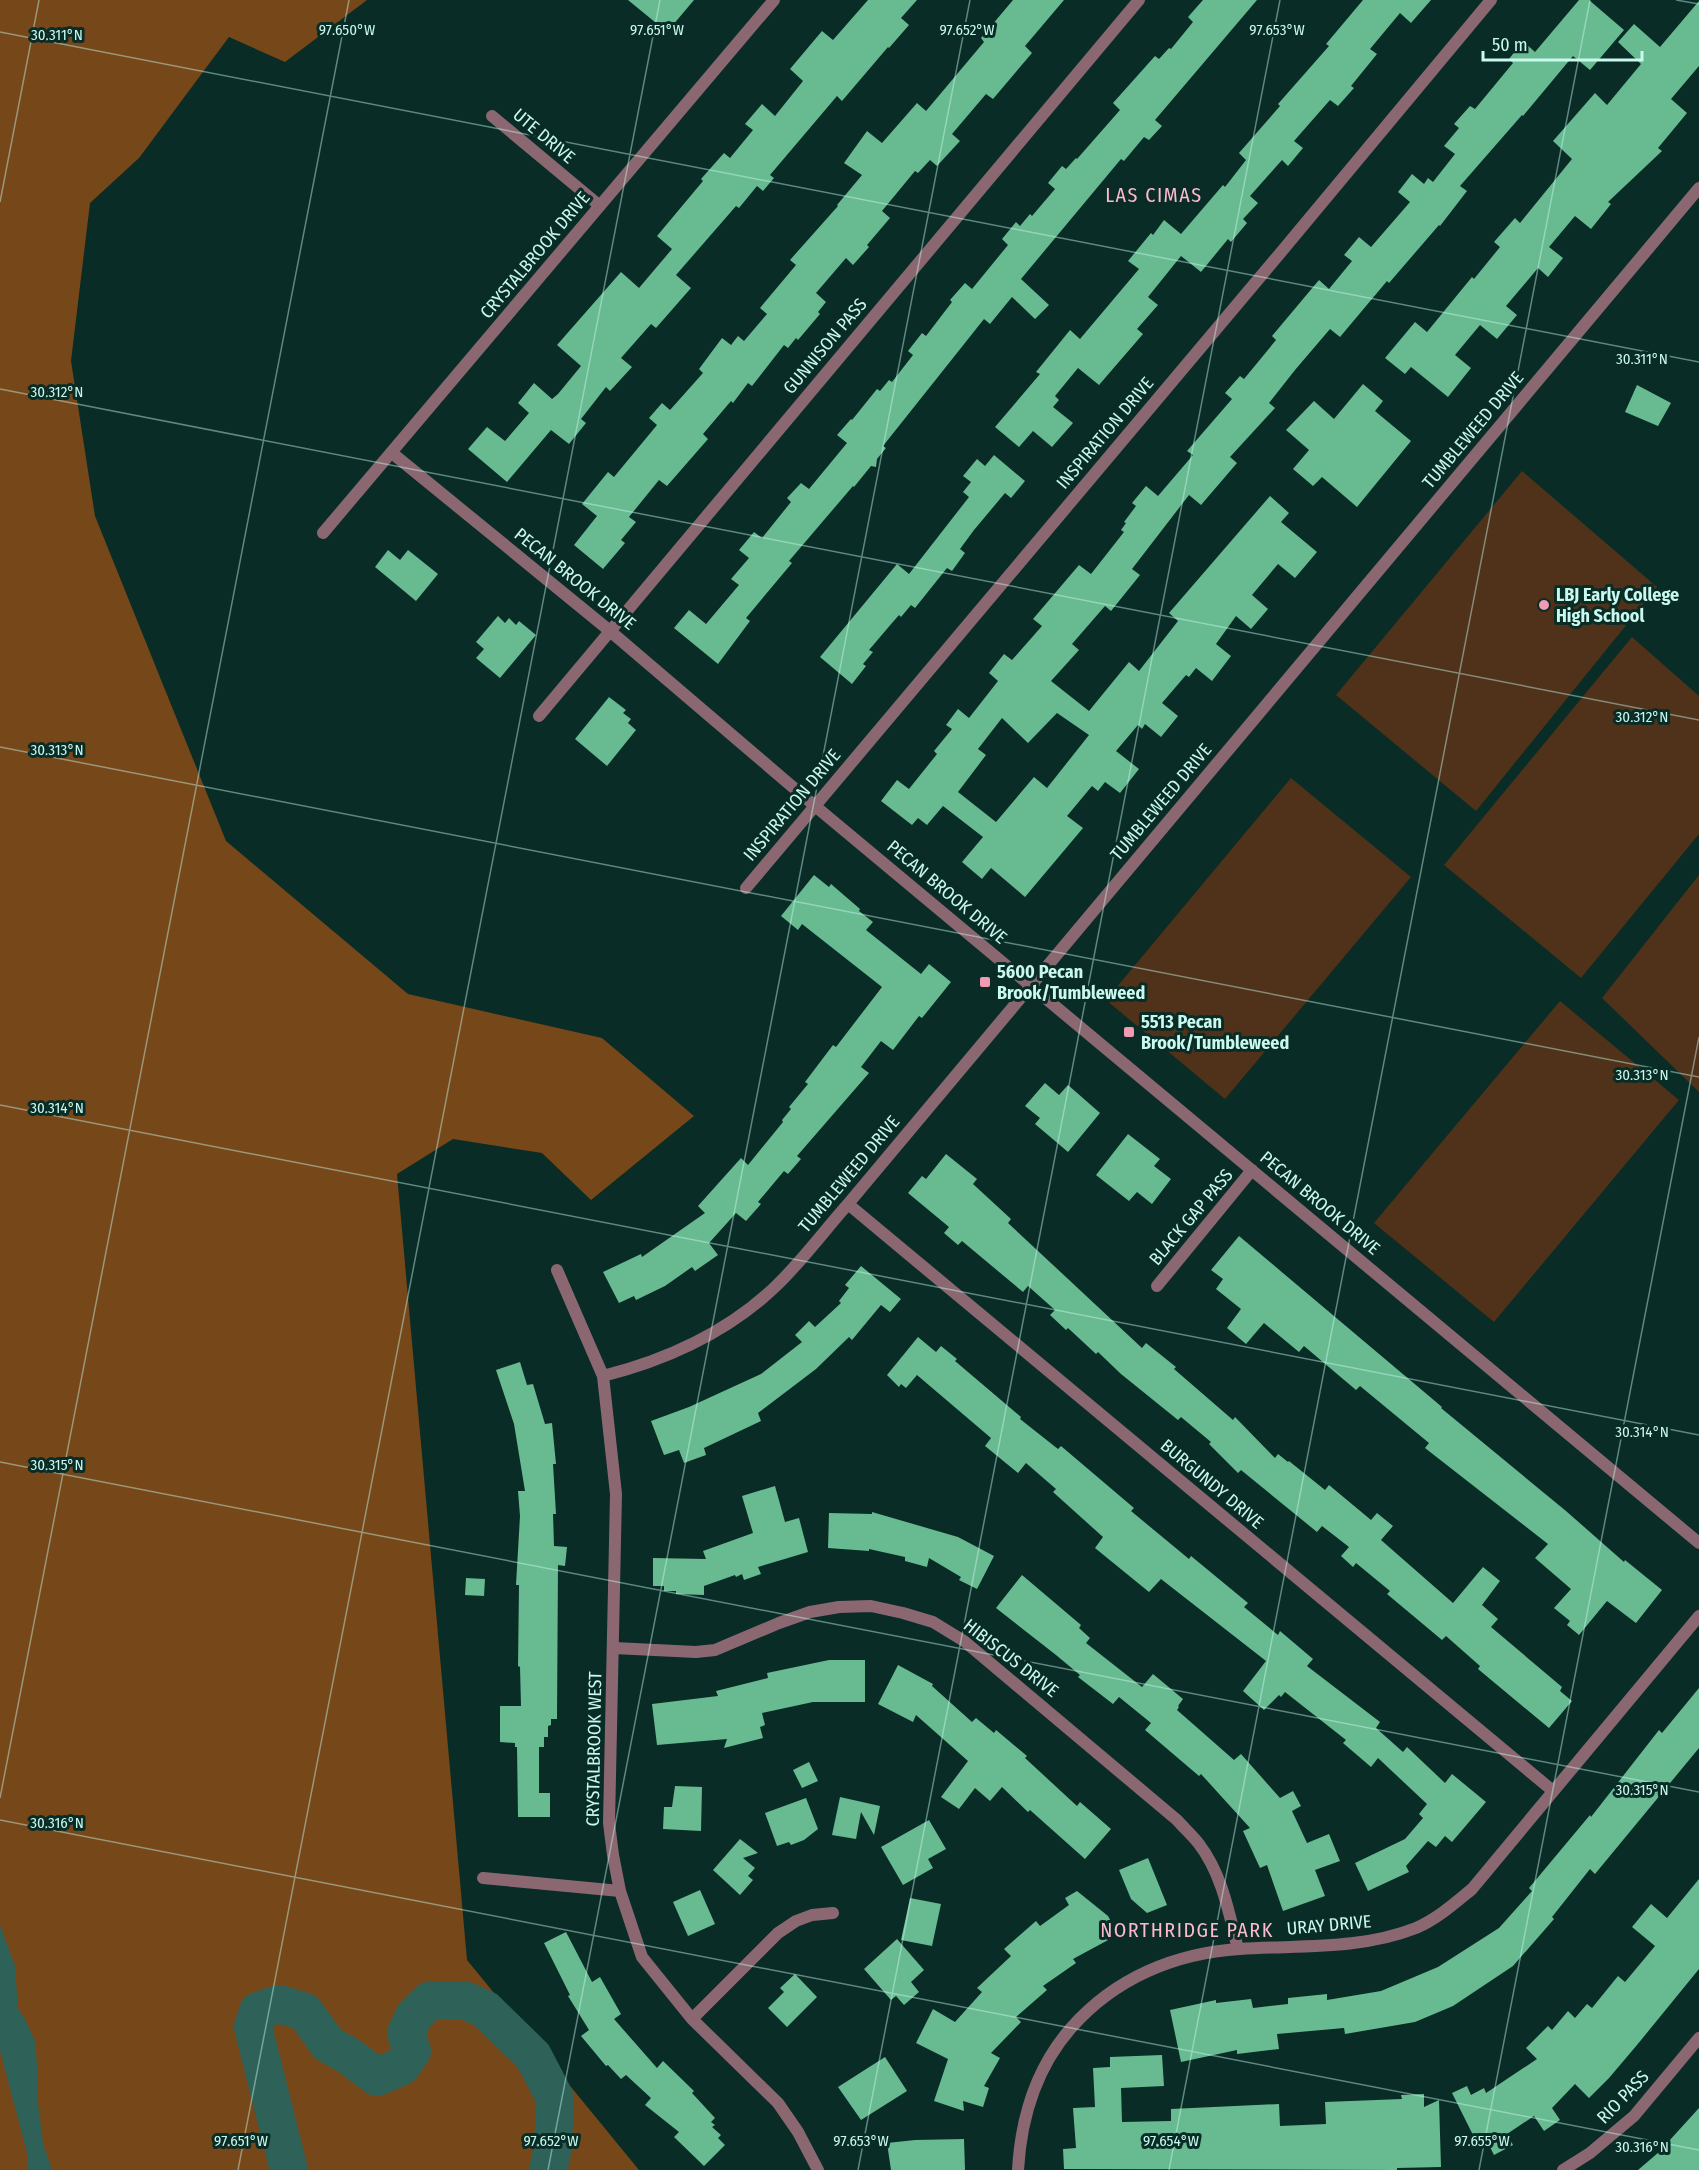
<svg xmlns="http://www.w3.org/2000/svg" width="1699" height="2170" font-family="'Fira Sans Condensed',sans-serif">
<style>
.green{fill:#4f3219}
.forest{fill:#764719}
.water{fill:#2e6259}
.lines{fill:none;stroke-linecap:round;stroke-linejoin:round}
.river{stroke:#2e6259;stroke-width:38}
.building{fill:#68ba91;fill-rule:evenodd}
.street{stroke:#8b6871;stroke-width:12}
.ticks{fill:none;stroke:#c8f8ee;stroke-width:1.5;stroke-opacity:0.45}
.poi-dot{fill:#f19ab3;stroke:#092c26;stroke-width:2}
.labels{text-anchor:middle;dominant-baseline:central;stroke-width:6;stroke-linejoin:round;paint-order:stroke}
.street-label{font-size:18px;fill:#c8f8ee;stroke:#092c26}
.poi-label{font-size:18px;font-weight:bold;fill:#c8f8ee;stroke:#092c26;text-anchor:start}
.neighbourhood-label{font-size:20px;letter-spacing:1.5px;fill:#fdbacd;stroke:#092c26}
.ticks-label{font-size:15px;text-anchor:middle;fill:#c8f8ee;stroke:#092c26;stroke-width:6;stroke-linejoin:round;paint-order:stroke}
</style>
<rect width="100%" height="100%" fill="#092c26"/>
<path class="green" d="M1522,471L1657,587L1476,811L1336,695Z
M1632,637L1699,696V834L1581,978L1444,865Z
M1291,778L1411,877L1225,1099L1106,1000Z
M1699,875V1092L1602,998Z
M1560,1001L1679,1100L1494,1322L1374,1223Z"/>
<path class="forest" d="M0,0H367L285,62L229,37L139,158L90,203L71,361L95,516L226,841L408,994L602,1038L694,1116L591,1200L542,1153L453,1139L397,1174L467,1960L639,2170H0Z"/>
<path class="water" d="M0,1925L15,1966L18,2009L25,2019L35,2041L38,2077L37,2095L43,2143L52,2170H27L28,2156L0,2051Z"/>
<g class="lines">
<path class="river" d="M289,2170L253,2027L258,2011L279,2004L305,2012L328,2044L349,2056L377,2077L402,2066L412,2051L406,2033L414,2016L429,2001H467L486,2010L533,2056L555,2098L553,2148L548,2170"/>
</g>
<path class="building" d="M628,0H694L667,32Z
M868,0H917L901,18L909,25L889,48L888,47L842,101L837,96L770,175L774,178L763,191L757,186L739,208L736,206L676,275L691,288L656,328L651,324L621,358L632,367L610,391L606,387L581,419L586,423L569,444L551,430L507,482L468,449L487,427L505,441L529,413L518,403L534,383L552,399L558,394L581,366L557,345L621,272L639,288L672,249L657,236L703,181L701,179L724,153L730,158L753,130L745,124L762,104L775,116L803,81L790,69L822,31L833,40Z
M1013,0H1064L1025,46L1032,53L993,99L986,94L952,134L960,141L937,166L930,160L918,173L915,171L882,211L890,218L867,245L869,247L853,265L846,258L816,293L826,302L818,312L820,314L798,340L796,338L788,348L784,345L752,386L748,383L733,403L731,401L703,434L708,439L667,486L659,480L629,517L636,522L621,540L625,543L603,569L574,545L597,516L582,504L608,472L614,477L657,425L649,418L662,403L670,410L703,373L699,369L722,338L731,345L738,336L744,341L767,314L760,308L796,265L790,260L838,206L837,205L862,175L844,163L867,131L882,143L917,103L926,111L984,42L981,38Z
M1203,0H1257L1155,120L1162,126L1149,140L1144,137L1124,161L1121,159L1021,279L1049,305L1035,319L1012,297L990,324L984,319L883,446L886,448L877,459L876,467L871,466L854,487L853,486L789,561L792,563L746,618L750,621L718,664L674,628L689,610L706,624L739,585L731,579L749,558L739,550L754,532L762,538L791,502L787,498L801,483L809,489L847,443L837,435L851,419L852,420L877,389L880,391L889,380L892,382L913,355L908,351L922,333L926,336L952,302L950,300L965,283L972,289L1008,245L1002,239L1016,222L1020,226L1030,214L1032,216L1055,189L1048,183L1062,166L1066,169L1076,158L1077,159L1120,110L1113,103L1155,56L1159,59L1169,48L1171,49L1193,22L1188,17Z
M1363,0H1431L1411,23L1400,13L1370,49L1377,54L1351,86L1354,88L1338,106L1330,100L1294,141L1303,148L1288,166L1282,160L1250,196L1258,203L1243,219L1247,223L1231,242L1228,239L1201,272L1181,256L1148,297L1158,305L1137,329L1143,334L1099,385L1078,368L1055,396L1059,400L1053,407L1073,423L1052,447L1033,431L1019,447L995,427L1040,374L1036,372L1070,330L1080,339L1139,269L1128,261L1151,233L1153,235L1164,220L1181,234L1223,185L1225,187L1246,160L1239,153L1280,106L1278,104L1329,46L1326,44Z
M1579,0H1589L1624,30L1590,70L1573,56L1523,116L1522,115L1460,186L1467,191L1440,226L1439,225L1389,283L1387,281L1340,337L1330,329L1295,370L1269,403L1275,408L1230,457L1237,463L1201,505L1189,495L1132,569L1140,575L1111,611L1105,606L1072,644L1079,650L1051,681L1089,711L1129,662L1139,671L1178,621L1169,613L1270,496L1289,513L1281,522L1317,552L1295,578L1278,564L1252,595L1268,609L1251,629L1236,616L1216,644L1231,656L1212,681L1196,668L1189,677L1186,675L1162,703L1178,716L1161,737L1145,724L1142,729L1138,725L1116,751L1139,769L1120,793L1105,782L1098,791L1092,786L1067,816L1083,828L1025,897L991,868L982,879L962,862L983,837L943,806L927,825L918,818L912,825L881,801L897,780L909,789L937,754L934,751L952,729L946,725L958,709L969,718L998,681L989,673L1004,654L1012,660L1042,626L1033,619L1079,565L1091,574L1124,532L1121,530L1126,523L1124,522L1136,506L1132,503L1146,486L1158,496L1193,455L1187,451L1232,399L1225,393L1240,376L1244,379L1276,340L1272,336L1319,280L1329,289L1352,261L1344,255L1359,237L1371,247L1410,202L1398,192L1412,174L1424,184L1428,178L1433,182L1455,154L1444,146L1459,128L1454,124L1470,106L1475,109L1513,63L1509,59L1523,41L1535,52ZM1057,713L1089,735L1047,788L1034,777L996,822L958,792L986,755L978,749L1002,718L1028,743Z
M1699,1V66L1671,99L1687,113L1658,148L1662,151L1608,202L1611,204L1591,229L1575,216L1549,247L1563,258L1548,277L1538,268L1506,306L1517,315L1497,339L1480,325L1455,355L1471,368L1448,397L1411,367L1405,374L1385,358L1415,322L1427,332L1472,277L1474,279L1500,247L1494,242L1515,218L1520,223L1572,159L1553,141L1595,93L1607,105L1641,64L1618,42L1634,24L1660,47Z
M1363,384L1383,401L1375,411L1411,441L1357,507L1322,477L1313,486L1293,469L1309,450L1286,430L1314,401L1334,419Z
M1637,385L1671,403L1658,426L1625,412Z
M994,455L1025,481L1011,498L1005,493L974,530L960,549L965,553L952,571L947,568L915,608L911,605L901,617L899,615L892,623L869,650L873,652L863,664L866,666L852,684L820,657L897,564L909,574L969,497L963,492L971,482L963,476L977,459L985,466Z
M388,550L400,560L408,550L438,574L416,601L375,567Z
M498,616L505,623L509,618L516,625L519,621L536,635L500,678L476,658L484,649L476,642Z
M609,697L626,710L623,713L631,719L628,723L636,730L607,766L575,739Z
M814,875L829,887L831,884L860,909L859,911L873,922L866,930L921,974L929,964L951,982L922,1018L919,1016L893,1050L881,1041L861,1067L869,1073L797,1156L801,1159L788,1174L784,1171L758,1202L761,1204L746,1221L736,1213L709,1243L718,1255L695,1271L692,1267L665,1286L636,1300L634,1296L619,1303L603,1272L641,1254L642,1257L705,1213L698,1206L741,1158L748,1165L783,1122L782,1120L791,1109L789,1107L808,1084L805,1082L833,1045L836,1047L882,987L802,924L798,930L781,916Z
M1045,1083L1059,1095L1068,1085L1100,1113L1068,1152L1035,1124L1040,1118L1025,1106Z
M1128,1134L1160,1159L1154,1166L1171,1179L1152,1204L1137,1192L1129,1201L1096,1175Z
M946,1154L977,1179L973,1184L1011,1219L1008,1223L1142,1348L1146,1343L1176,1367L1174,1369L1233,1420L1235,1417L1275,1458L1278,1454L1288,1462L1289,1461L1325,1490L1329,1485L1371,1520L1377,1513L1393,1526L1381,1540L1453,1603L1483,1567L1500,1581L1482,1605L1498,1619L1491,1627L1562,1687L1560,1691L1572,1701L1549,1728L1478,1669L1480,1666L1446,1636L1442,1640L1387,1594L1390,1591L1356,1563L1353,1567L1341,1556L1349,1547L1322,1526L1317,1532L1241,1470L1238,1473L1209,1444L1211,1442L1181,1417L1178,1420L1121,1374L1098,1352L1096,1354L1068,1328L1066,1330L1050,1315L1055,1310L1028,1286L1023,1292L962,1241L958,1245L944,1233L949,1227L908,1193L922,1176L926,1179Z
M1239,1236L1442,1407L1441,1408L1566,1511L1624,1562L1625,1560L1662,1590L1636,1623L1607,1601L1579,1635L1567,1625L1570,1621L1554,1608L1571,1589L1535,1558L1548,1544L1425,1448L1429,1443L1360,1386L1356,1390L1304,1346L1299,1352L1264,1323L1246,1344L1227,1328L1241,1309L1216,1289L1223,1279L1211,1270Z
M861,1266L901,1299L890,1312L881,1305L852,1340L849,1337L816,1369L758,1413L761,1421L704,1448L706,1455L684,1463L679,1450L664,1455L651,1421L689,1407L761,1374L802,1342L795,1335L809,1321L815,1327L841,1303L839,1301L849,1288L845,1285Z
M918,1337L936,1352L941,1346L957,1359L955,1361L1021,1417L1020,1419L1058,1449L1061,1446L1134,1508L1131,1511L1189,1559L1191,1556L1248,1603L1244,1607L1278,1635L1280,1631L1313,1659L1307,1666L1380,1722L1376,1728L1403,1752L1407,1747L1445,1783L1452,1774L1486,1802L1452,1842L1445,1836L1436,1847L1428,1841L1406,1866L1409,1872L1368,1891L1355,1863L1405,1839L1423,1818L1419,1814L1427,1804L1378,1758L1371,1767L1343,1743L1346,1740L1285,1692L1281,1697L1279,1695L1264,1710L1243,1691L1266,1661L1161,1579L1149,1592L1095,1548L1103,1537L1053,1492L1056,1489L1026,1463L1018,1473L985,1446L991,1438L917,1375L906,1388L901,1384L899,1387L887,1375Z
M520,1362L527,1385L533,1384L545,1424L552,1423L556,1464H553L556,1514H553L554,1546L567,1547L565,1566L558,1565L557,1719H551V1725L548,1726V1737H544V1747H539V1793H550V1817H518L517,1747H515V1743L500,1742V1706H521L520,1667L518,1666L519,1585H516L520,1516L518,1491H525L514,1424L496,1370Z
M775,1486L785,1522L799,1518L808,1552L758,1567L761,1574L744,1580L742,1574L736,1577L735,1575L704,1586V1595L676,1594V1591H664V1586H653V1558L706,1559L703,1551L753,1533L742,1496Z
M872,1512L958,1537L994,1556L977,1589L959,1580L961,1577L929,1558L927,1567L905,1561V1557L869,1549V1551L828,1548L829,1513L872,1514Z
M1022,1575L1081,1625L1079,1628L1090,1638L1086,1643L1142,1687L1153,1674L1183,1699L1178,1706L1179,1707L1177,1710L1234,1760L1241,1754L1280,1798L1293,1791L1301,1806L1292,1811L1307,1843L1329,1834L1340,1861L1315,1870L1325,1896L1283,1911L1267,1865L1260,1868L1243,1831L1250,1828L1201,1774L1199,1776L1145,1730L1151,1723L1119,1697L1113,1704L1078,1677L1080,1675L1056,1655L996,1608Z
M466,1578L485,1579L484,1596L465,1595Z
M829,1660H865V1702H813L762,1713L765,1725L760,1727L763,1738L724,1748L727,1739L657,1745L652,1704L718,1696L716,1691L768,1678L767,1673Z
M898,1665L933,1684L932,1686L972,1722L976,1718L994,1733L996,1730L1027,1756L1025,1758L1077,1806L1080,1802L1111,1829L1085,1859L1030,1810L1028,1812L1002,1787L990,1801L975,1788L959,1809L941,1797L968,1761L916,1715L913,1722L878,1704Z
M1699,1688V1748L1595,1874L1590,1869L1552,1917L1554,1919L1513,1966L1453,2006L1415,2022L1345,2034L1344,2028L1277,2034L1279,2049L1237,2054V2050L1181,2062L1170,2010L1216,2000V2003L1251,1999L1253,2008L1288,2004V1998L1327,1994V2000L1381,1991L1438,1967L1499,1928L1532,1891L1529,1888L1590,1815L1591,1817L1659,1730L1662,1733Z
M809,1762L818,1781L802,1788L793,1770Z
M675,1786L702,1787L701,1831L663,1829L664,1807H672Z
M840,1797L880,1806L874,1835L861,1812L856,1839L832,1835Z
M806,1798L818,1829L804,1840L791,1845L789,1842L777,1846L765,1813Z
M929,1820L946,1849L928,1859L933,1868L903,1885L881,1847Z
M740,1839L758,1853L743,1858L755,1868L748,1876L753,1880L740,1895L713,1870Z
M1148,1858L1167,1905L1147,1913L1131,1899L1119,1870Z
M1699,1879V1969L1637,2045L1609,2078L1589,2098L1575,2084L1552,2108L1560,2120L1544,2131L1534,2116L1507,2134L1513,2145L1494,2155L1487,2141L1478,2145L1452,2093L1467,2086L1471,2095L1484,2088L1486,2093L1537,2059L1526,2048L1548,2026L1552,2030L1568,2011L1575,2018L1587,2004L1592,2008L1618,1976L1625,1982L1655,1946L1632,1927L1651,1904L1667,1918Z
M700,1890L715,1924L688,1936L673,1902Z
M1077,1891L1108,1916L1115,1929L1107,1933L1110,1939L1073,1959L1076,1963L1043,1986L1047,1990L1016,2017L1021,2022L991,2053L1000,2058L984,2086L989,2088L983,2107L963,2101L964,2111L934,2101L948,2059L916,2043L933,2009L955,2022L982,1992L977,1988L1011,1956L1004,1949L1036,1921L1040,1926L1069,1905L1065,1898Z
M910,1898L941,1904L932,1946L901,1940Z
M566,1932L592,1982L600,1977L621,2014L614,2019L657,2068L663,2061L694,2091L692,2093L715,2118L711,2122L715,2125L712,2127L721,2135L718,2138L725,2145L704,2166L674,2137L679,2132L645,2105L651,2098L626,2075L621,2079L608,2065L606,2066L581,2036L589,2030L568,1996L570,1995L544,1943Z
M897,1939L924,1970L911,1982L919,1992L904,2005L896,1996L891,2000L864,1969Z
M795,1974L817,1997L787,2027L768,2008L784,1992L780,1988Z
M1162,2055L1164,2086L1121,2088L1122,2122L1171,2121V2109L1279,2104L1280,2126L1326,2124L1325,2102L1402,2099L1401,2095L1424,2094V2107L1439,2100L1441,2167L1397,2168V2170L1064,2169L1063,2149L1076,2148L1073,2108L1095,2107L1093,2068L1110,2067V2057Z
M885,2057L907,2091L861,2120L838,2087Z
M1699,2108V2170H1638L1659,2152Z
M964,2139L965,2170H891L887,2143L915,2140Z"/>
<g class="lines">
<path class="street" d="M492,116L600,206
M392,453L610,631L815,806L1699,1543
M323,533L774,0
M539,716L1139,0
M746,888L1282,251L1491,0
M848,1204L1553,1791
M557,1270L603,1376L616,1494L609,1823L613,1855L620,1891L642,1957L692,2019L778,2103L798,2132L818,2170
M1157,1286L1252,1170
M603,1376C666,1360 728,1332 776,1286C802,1261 824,1231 848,1204L1699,188
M614,1648L696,1652L715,1650L779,1623L810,1612L839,1607L871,1606L903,1613L933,1622L964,1641L1177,1820C1184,1828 1193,1836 1199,1844C1222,1874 1229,1913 1238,1949
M483,1878L620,1891
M692,2019L778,1933L796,1921L812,1915L833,1913
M1018,2170C1021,2117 1036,2068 1071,2028C1115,1978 1175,1953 1240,1949C1300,1945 1360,1950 1416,1928C1437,1919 1455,1903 1472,1889L1699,1616
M1563,2170L1590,2153L1634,2116L1699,2038"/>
</g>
<path class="ticks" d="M1676,0L1699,4M0,32L1699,362M0,202L39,0M0,389L1699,720M0,747L1699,1077M0,1105L1699,1435M0,1462L1699,1792M0,1798L349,0M0,1820L1699,2150M238,2170L660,0M548,2170L970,0M858,2170L1280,0M1169,2170L1590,0M1479,2170L1699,1037"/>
<g class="poi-dot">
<circle cx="1544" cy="605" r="6"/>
<rect x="979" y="976" width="12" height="12" rx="3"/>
<rect x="1123" y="1026" width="12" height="12" rx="3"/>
</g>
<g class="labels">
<g class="street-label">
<text transform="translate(544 136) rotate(40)">UTE DRIVE</text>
<text transform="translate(535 255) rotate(-50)">CRYSTALBROOK DRIVE</text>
<text transform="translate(825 346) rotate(-50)">GUNNISON PASS</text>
<text transform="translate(1473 430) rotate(-50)">TUMBLEWEED DRIVE</text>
<text transform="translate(1105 433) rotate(-50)">INSPIRATION DRIVE</text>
<text transform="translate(575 579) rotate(39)">PECAN BROOK DRIVE</text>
<text transform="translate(1161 802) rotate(-50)">TUMBLEWEED DRIVE</text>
<text transform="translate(792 805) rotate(-50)">INSPIRATION DRIVE</text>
<text transform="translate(947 892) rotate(40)">PECAN BROOK DRIVE</text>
<text transform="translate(849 1174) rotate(-50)">TUMBLEWEED DRIVE</text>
<text transform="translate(1320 1203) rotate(40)">PECAN BROOK DRIVE</text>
<text transform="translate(1191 1217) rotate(-50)">BLACK GAP PASS</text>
<text transform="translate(1212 1484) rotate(40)">BURGUNDY DRIVE</text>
<text transform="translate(1011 1658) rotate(38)">HIBISCUS DRIVE</text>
<text transform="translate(594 1749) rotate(-89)">CRYSTALBROOK WEST</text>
<text transform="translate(1329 1925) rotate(-5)">URAY DRIVE</text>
<text transform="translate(1623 2097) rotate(-46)">RIO PASS</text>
</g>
<g class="poi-label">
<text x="1556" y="595">LBJ Early College<tspan x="1556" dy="21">High School</tspan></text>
<text x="997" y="972">5600 Pecan<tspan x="997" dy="21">Brook/Tumbleweed</tspan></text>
<text x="1141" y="1022">5513 Pecan<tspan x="1141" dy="21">Brook/Tumbleweed</tspan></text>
</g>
<g class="neighbourhood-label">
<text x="1154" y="195">LAS CIMAS</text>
<text x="1187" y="1930">NORTHRIDGE PARK</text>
</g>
</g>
<g class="ticks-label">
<text x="347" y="35">97.650°W</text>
<text x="657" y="35">97.651°W</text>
<text x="967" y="35">97.652°W</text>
<text x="1277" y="35">97.653°W</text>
<text x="57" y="40">30.311°N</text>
<text x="1642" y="364">30.311°N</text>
<text x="57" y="397">30.312°N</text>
<text x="1642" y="722">30.312°N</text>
<text x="57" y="755">30.313°N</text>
<text x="1642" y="1080">30.313°N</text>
<text x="57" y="1113">30.314°N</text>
<text x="1642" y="1437">30.314°N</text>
<text x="57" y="1470">30.315°N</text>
<text x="1642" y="1795">30.315°N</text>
<text x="57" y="1828">30.316°N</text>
<text x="241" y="2146">97.651°W</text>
<text x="551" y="2146">97.652°W</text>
<text x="861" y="2146">97.653°W</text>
<text x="1171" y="2146">97.654°W</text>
<text x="1482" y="2146">97.655°W</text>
<text x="1642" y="2152">30.316°N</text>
</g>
<path d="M1483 51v9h159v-9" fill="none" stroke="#c8f8ee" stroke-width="3"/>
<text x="1492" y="51" font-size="18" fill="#c8f8ee" stroke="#092c26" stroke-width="4.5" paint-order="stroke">50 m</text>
</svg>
